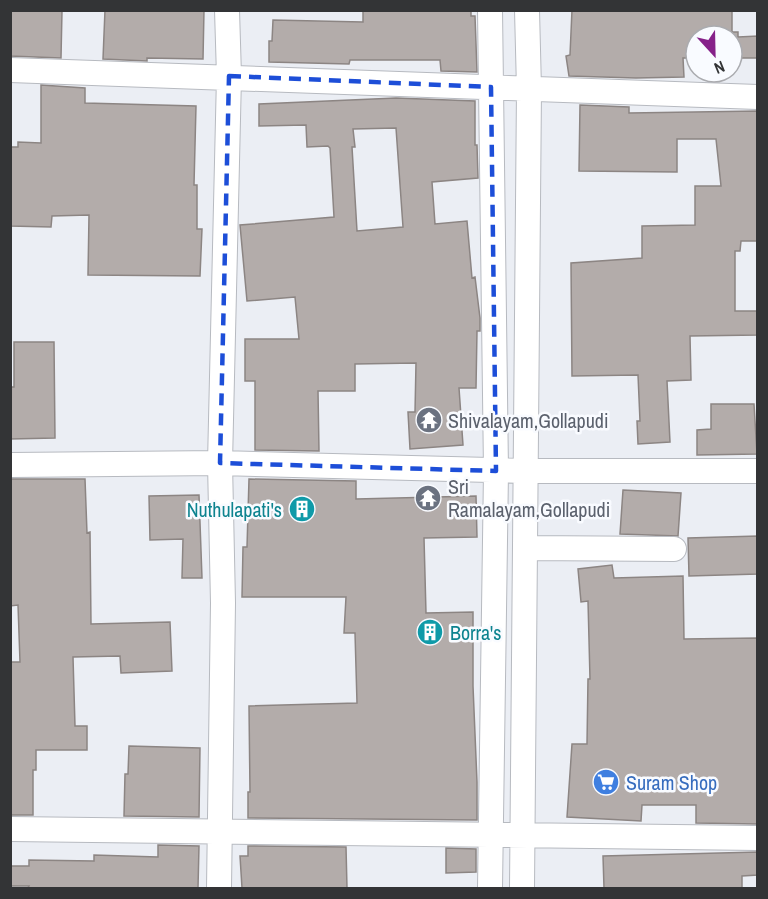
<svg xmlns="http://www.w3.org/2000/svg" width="768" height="899" font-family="'Archivo Narrow',sans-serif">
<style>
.building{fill:#b3acaa;stroke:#8c8583;stroke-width:1.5;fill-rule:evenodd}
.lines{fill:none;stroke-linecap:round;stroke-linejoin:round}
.minor-casing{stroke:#b7bac0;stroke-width:26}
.minor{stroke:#fff;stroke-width:24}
.marked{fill:none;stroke:#1d4ed8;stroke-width:4.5;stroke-dasharray:12 8;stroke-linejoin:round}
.labels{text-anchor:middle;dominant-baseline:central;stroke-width:5;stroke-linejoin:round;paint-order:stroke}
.worship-label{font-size:20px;fill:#5b616d;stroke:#f9fbff;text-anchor:start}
.culture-label{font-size:20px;fill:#0d838f;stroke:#f9fbff;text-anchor:end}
.shop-label{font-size:20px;fill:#366cbe;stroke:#f9fbff;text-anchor:start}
</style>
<rect width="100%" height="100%" fill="#ebeef4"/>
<path class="building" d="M105,10H204L203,59L147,58V61L103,59Z
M363,10H471V16H475L477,72L441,71L440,60H350L349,64L269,62V41H272L273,20L363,22Z
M572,10H732V32H738V37L758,36V58H732V36H696V58H683L684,77L636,78L569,76L566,56L570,55Z
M10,11H62L61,58L10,56Z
M41,85L85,88V103L196,106L194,185H197V229H202L200,276L88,275L89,215L52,216L51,227L10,226V147H18V142L41,143Z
M396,98L475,101V145H477L478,178L432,182L435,224L467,221L472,278L475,277L480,318V331H477L476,388H459L463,445L410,449L408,412H415L416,363L355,364V391H318L319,451L255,450V381H245V339H299L295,297L247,301L240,225L334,217L330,148L328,146L307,147L306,125L259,126V104ZM396,128L403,227L357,231L352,147H355L353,129Z
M580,105L629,107V113L758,111V241H741L740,251H735V311H758V335L690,336L691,380L667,381L670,442L638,444L637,421H640L638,375L572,376L571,263L642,258V226L695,225V186H721L716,139H677V172L579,171Z
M14,342H54L55,438L10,439V387H14Z
M711,404H754L757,454L697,455V430L711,429Z
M10,479H85L87,533L90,532L91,624L170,622L172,671L121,673L120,656L73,657L75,726H87V750H36V770H33V815H10V662H20L18,605L10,606Z
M249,479L356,481V499L476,496L477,537L424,538L426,613L473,612V686L477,782V820L248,818V792H250L249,706L357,703L355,633H344L346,597H242L243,547H247Z
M623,490L681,493L678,536L620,534Z
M199,495L202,578H182L183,539L150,540L149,496Z
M758,536V574L689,576L688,538Z
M612,565L614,578L683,576L684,639L758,638V824L696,823V805H642L641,821L567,817L572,744H587L588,679H590L588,601L581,602L578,569Z
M129,746L200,748L199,817L124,816L125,774H128Z
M158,845L199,846L198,888H28L29,886H10V866H29V860L94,861V855L158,857Z
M248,846L346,847L347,888H242L240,856H248Z
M446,848L476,849V872L446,873Z
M758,852V875L742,876V888H604L603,856Z"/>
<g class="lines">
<defs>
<path id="minor" d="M10,70L758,97
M10,465L220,463L526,471H758
M525,548L674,549
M10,829L758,838
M219,888L223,603L220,463L229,76L227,10
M490,888L496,471L490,10
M522,888L529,89L527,10"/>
</defs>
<use href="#minor" class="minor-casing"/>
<use href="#minor" class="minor"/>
</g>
<path class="marked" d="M229,76L491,87L496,471L220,463Z"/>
<defs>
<symbol id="temple-disc" viewBox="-11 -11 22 22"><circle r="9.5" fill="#6b7280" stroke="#f9fbff"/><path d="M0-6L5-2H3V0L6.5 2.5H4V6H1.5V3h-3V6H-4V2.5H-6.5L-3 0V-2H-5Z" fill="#fff"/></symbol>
<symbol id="building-disc" viewBox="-11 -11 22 22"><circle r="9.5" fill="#0f9aa8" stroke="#f9fbff"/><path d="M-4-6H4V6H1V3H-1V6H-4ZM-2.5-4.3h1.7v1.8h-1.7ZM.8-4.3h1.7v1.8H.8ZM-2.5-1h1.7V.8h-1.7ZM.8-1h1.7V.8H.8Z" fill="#fff"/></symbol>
<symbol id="supermarket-disc" viewBox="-11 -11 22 22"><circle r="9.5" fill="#3f7fe0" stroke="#f9fbff"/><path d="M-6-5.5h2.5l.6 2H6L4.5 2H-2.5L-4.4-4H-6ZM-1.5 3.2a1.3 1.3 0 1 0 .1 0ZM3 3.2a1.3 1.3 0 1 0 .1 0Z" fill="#fff"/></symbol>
</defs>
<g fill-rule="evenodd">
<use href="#temple-disc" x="414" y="405" width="30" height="30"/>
<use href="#temple-disc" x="413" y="483" width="30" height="30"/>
<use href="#building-disc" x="287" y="494" width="30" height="30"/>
<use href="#building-disc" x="415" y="617" width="30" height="30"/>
<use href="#supermarket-disc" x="591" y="767" width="30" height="30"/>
</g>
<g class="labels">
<g class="worship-label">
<text x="448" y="420">Shivalayam,Gollapudi</text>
<text x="448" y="486">Sri<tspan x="448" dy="23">Ramalayam,Gollapudi</tspan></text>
</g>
<g class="culture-label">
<text x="282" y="509">Nuthulapati's</text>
<text x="450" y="632" text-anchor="start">Borra's</text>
</g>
<g class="shop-label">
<text x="626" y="782">Suram Shop</text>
</g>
</g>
<rect width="768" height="899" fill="none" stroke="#333436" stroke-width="24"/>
<g transform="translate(714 54) rotate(158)"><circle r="28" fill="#f9fbff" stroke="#aaabaf" stroke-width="1.5"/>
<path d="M0-4.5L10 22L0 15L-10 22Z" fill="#862189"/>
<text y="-9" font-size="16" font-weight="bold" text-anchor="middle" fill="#333436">N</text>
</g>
</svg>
